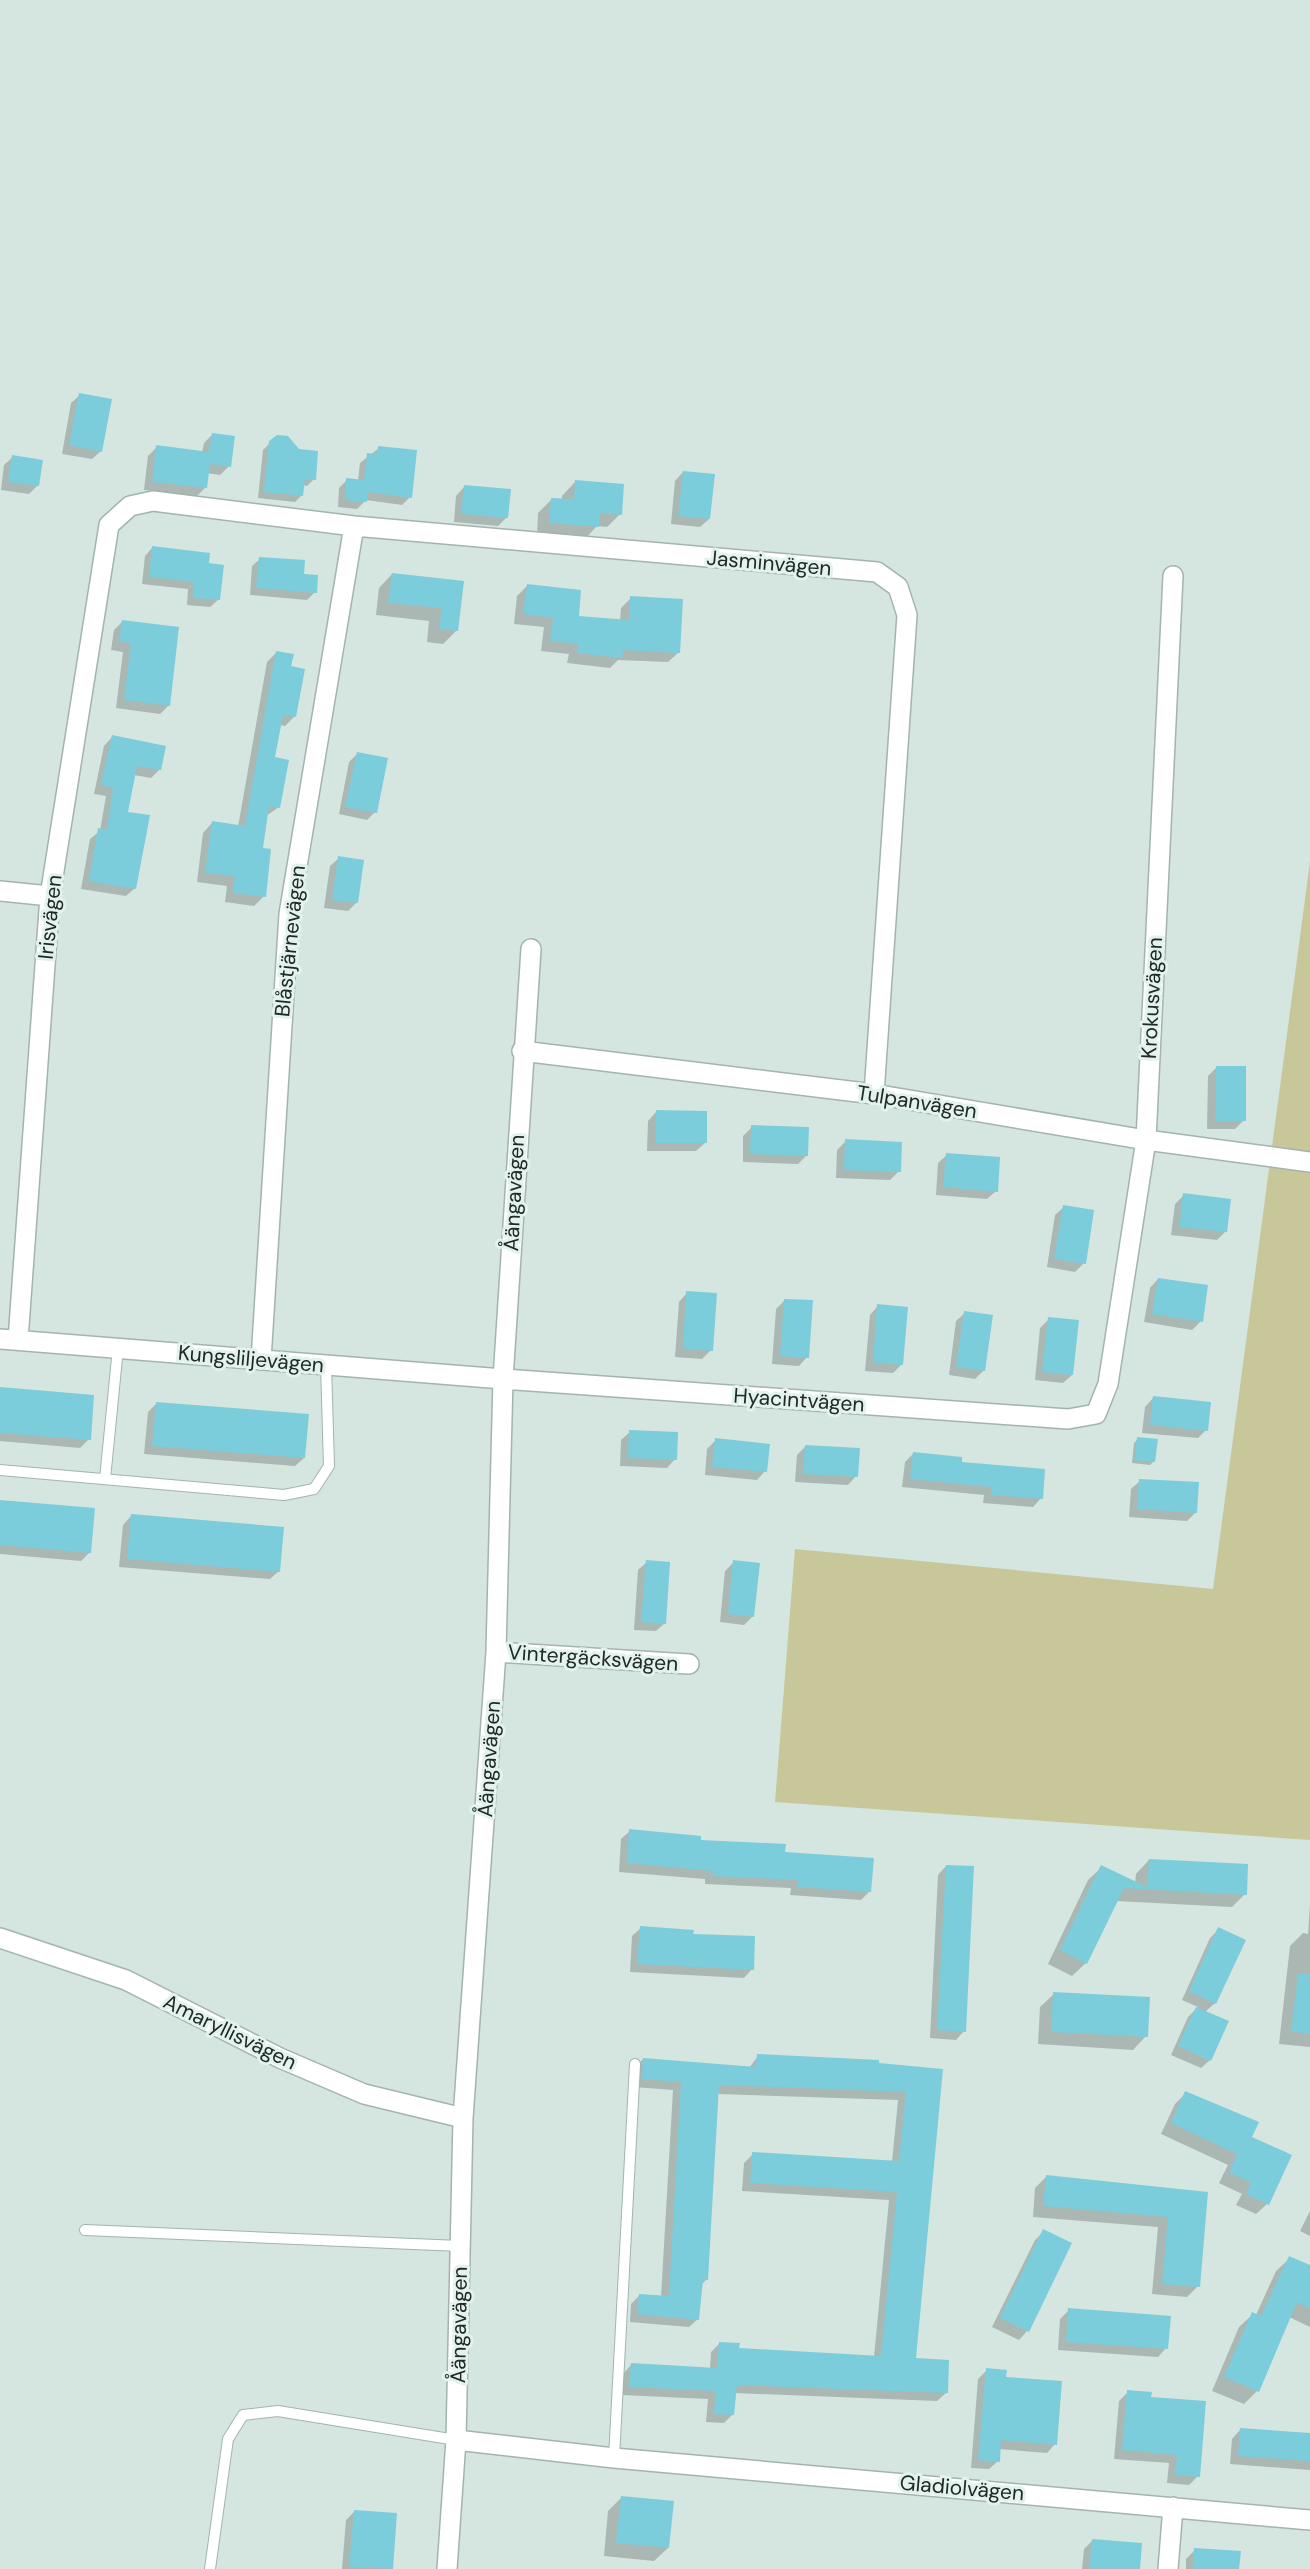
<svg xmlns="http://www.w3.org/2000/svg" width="1310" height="2569" font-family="'DM Sans',sans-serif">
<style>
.green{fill:#c7c79a}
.shadow{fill:#0003}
.building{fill:#7bcddc}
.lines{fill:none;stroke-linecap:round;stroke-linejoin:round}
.service-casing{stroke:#a4b3af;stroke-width:12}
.minor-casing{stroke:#a4b3af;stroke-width:22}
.service{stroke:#fff;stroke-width:10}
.minor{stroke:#fff;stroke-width:19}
.labels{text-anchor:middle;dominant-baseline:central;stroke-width:6;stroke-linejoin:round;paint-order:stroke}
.street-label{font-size:21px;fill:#222827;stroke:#e2f2ed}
</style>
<rect width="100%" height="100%" fill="#d5e5e0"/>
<path class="green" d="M1310,862V1840L775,1802L795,1549L1213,1589Z"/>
<path class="shadow" d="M80,395L101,451L92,459L62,454L71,403Z
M212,435L229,466L220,475L207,473L205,488L197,496L144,490L148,456L157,447L202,453L204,443Z
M270,443L314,479L307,486L303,485L302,495L295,502L258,498L263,450Z
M379,448L410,497L402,505L366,500L357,509L338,507L339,488L347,480L358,481L360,463Z
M13,457L38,485L29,494L1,490L4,465Z
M683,472L709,519L700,527L671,524L675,481Z
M575,482L620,514L607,527L597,526L584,540L537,536L538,513L552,499L562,500V496Z
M464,487L507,517L498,526L454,522L456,496Z
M152,548L207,565L218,600L210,607L187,605L188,589L142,584L145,556Z
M260,559L302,576L315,592L307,600L250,595L252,566Z
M392,574L462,582L457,630L443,644L427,642L429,621L376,615L379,588Z
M527,586L577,618L620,621L621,608L631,598L679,652L668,662L618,660L610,668L567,663L569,654L541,651L544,627L514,624L517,596Z
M122,622L169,705L160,714L116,708L123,652L111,650L114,630Z
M277,652L289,668L295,716L285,726L280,725L273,759L279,807L266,816L261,850L264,896L254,906L225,902L227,886L197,882L203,833L212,823L238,827L267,662Z
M112,737L160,769L151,778L134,775L126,813L135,888L126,896L81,889L90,839L100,831L106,796L94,794L104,746Z
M357,754L375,812L367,820L339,814L349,762Z
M339,858L356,903L348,911L324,908L330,866Z
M1216,1068L1244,1120L1235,1129H1207L1208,1076Z
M656,1112L705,1143L696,1151H647L648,1121Z
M752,1127L807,1155L798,1164L743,1162V1136Z
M846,1141L899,1171L890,1180L836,1178L837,1150Z
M947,1155L996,1191L987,1199L936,1195L938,1163Z
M1184,1195L1225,1232L1217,1240L1171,1235L1175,1204Z
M1064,1207L1084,1263L1075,1272L1047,1267L1055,1215Z
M1158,1279L1201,1321L1192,1330L1144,1322L1150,1288Z
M687,1293L711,1350L702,1359L675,1357L679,1302Z
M785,1300L807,1357L799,1366L772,1364L776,1309Z
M878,1306L902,1364L893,1373L865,1371L870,1315Z
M965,1313L984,1370L975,1379L949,1375L956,1321Z
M1049,1319L1072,1375L1063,1383L1035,1380L1040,1328Z
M0,1389L89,1439L80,1448L0,1441Z
M1153,1398L1206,1430L1198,1438L1142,1433L1145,1407Z
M156,1404L304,1458L295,1466L144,1454L148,1412Z
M630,1432L675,1459L667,1468L620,1466L621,1440Z
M1138,1439L1154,1461L1150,1465L1132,1463L1134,1443Z
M716,1440L765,1471L757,1480L705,1475L707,1449Z
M805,1447L856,1476L848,1485L795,1482L797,1455Z
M913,1454L960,1464L1041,1498L1033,1507L983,1503L984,1495L902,1487L905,1462Z
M1140,1481L1196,1512L1187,1521L1129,1517L1131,1489Z
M0,1502L90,1552L81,1561L0,1554Z
M131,1516L279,1571L270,1579L119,1567L123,1525Z
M647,1562L665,1623L656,1631L634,1630L638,1570Z
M734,1562L753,1616L744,1625L720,1622L725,1571Z
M630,1831L783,1853L869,1892L861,1900L790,1895L791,1888L705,1884V1879L619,1872L621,1839Z
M1149,1860L1245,1894L1232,1907L1116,1901L1086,1963L1072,1976L1048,1964L1088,1880L1102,1867L1135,1884L1136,1874Z
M946,1866L964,2031L956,2040L930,2038L938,1875Z
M1310,1905V2047L1279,2044L1290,1946L1303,1933L1308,1934Z
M641,1928L691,1936L752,1969L744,1978L630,1972L632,1936Z
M1219,1929L1215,2003L1205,2012L1210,2060L1201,2068L1171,2055L1188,2017L1198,2007L1182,2000L1210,1938Z
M1054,1994L1146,2036L1133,2050L1038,2044L1040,2007Z
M758,2056L941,2071L915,2360L946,2393L937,2401L734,2393L733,2414L724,2423L706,2422L708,2399L622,2395L623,2374L631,2365L710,2369L711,2352L720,2343L737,2349L874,2357L889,2200L742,2191L744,2163L753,2154L892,2162L898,2100L717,2094L706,2280L701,2285L698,2319L689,2327L630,2322L631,2304L640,2295L661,2297L673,2090L634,2087L635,2068L643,2059L749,2068Z
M1186,2093L1250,2137L1267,2204L1256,2214L1236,2205L1242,2194L1219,2183L1228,2165L1161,2134L1175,2104Z
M1046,2177L1206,2194L1198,2286L1187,2297L1152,2294L1158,2227L1033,2217L1035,2188Z
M1310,2211V2236L1300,2231Z
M1044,2231L1027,2331L1019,2340L992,2327L1035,2240Z
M1290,2258L1310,2267V2327L1289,2317L1257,2391L1244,2404L1212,2391L1239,2327L1253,2314L1256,2315L1276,2271Z
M1069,2310L1166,2348L1158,2357L1058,2350L1060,2319Z
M987,2370L1055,2444L1047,2453L999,2449L998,2461L989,2469L971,2468L978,2379Z
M1128,2392L1149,2398L1198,2476L1189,2485L1167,2483L1169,2463L1114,2459L1119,2401Z
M1240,2430L1310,2435V2470L1230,2464L1232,2439Z
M621,2498L668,2548L654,2561L604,2556L608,2511Z
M355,2511L396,2515L391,2569H342L346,2520Z
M1092,2541L1138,2569H1082L1084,2549Z
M1195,2550L1238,2569H1186V2559Z"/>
<path class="building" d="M79,393L112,399L102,452L69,445Z
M212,433L235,436L231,467L210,464L207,488L152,482L156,445L209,452Z
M277,435L288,436L299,449L318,451L316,480L305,479L303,496L264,492L269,441Z
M378,446L417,450L412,498L368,492L367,502L345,500L346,478L364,480L367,453L377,454Z
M12,455L43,460L39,486L8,482Z
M683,471L715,474L710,519L678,516Z
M575,480L624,484L622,515L600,513L599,527L549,523L551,498L574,499Z
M464,485L511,489L508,518L461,514Z
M152,546L210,553L209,563L224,565L220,600L193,598L194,582L149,577Z
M259,557L305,560L304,574L318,575L317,593L256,588Z
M392,573L464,581L458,631L439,629L442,608L388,603Z
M527,584L581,590L579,616L629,620L630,596L683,599L680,653L623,650L622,658L577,653L578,644L550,641L553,618L523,614Z
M122,620L179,627L170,706L124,700L131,643L119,642Z
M276,651L294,654L291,666L305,669L296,717L283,715L275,757L289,760L280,808L269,806L263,848L271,849L266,897L233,893L235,876L205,873L212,821L245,826Z
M112,735L166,746L161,770L137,766L128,812L150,815L136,889L89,881L98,828L107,830L113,788L101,785Z
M357,752L388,758L377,813L345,807Z
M338,856L364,860L358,903L332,900Z
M1216,1066H1246V1121H1215Z
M656,1110L707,1111V1143H655Z
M751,1125L809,1127L808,1156L750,1154Z
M845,1139L902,1142L901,1172L844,1170Z
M946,1153L1000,1157L998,1192L943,1187Z
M1183,1193L1231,1199L1227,1232L1179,1227Z
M1063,1205L1094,1210L1086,1264L1054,1259Z
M1158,1278L1208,1285L1203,1322L1152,1314Z
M686,1291L717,1293L713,1351L683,1349Z
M784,1299L813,1300L809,1358L780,1356Z
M877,1304L908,1307L903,1365L873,1363Z
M964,1311L993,1315L985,1371L956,1367Z
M1048,1317L1079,1320L1073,1375L1042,1372Z
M0,1387L94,1395L91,1440L0,1433Z
M1153,1396L1211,1402L1208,1431L1150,1425Z
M156,1402L309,1414L305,1458L152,1446Z
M629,1430L678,1432L677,1460L628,1458Z
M1137,1437L1158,1439L1155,1462L1134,1460Z
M715,1438L770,1444L767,1472L712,1467Z
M805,1445L860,1448L858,1477L803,1474Z
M913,1452L962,1457V1462L1045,1469L1043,1499L991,1495V1487L910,1479Z
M1139,1479L1199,1482L1197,1513L1137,1509Z
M0,1500L95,1508L91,1553L0,1545Z
M131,1514L284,1527L280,1572L127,1559Z
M646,1560L670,1562L666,1624L641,1622Z
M733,1560L760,1563L754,1617L728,1614Z
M629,1829L701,1836V1840L786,1844L785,1852L874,1858L871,1892L798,1887V1880L712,1876L713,1871L627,1863Z
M1149,1859L1248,1864L1247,1895L1124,1888L1087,1964L1060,1950L1101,1865L1147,1887Z
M946,1865L974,1866L966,2032L937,2030Z
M640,1926L694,1930L693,1934L755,1936L754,1970L637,1964Z
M1218,1927L1246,1940L1216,2004L1189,1991Z
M1298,1974H1310V2034L1291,2031Z
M1053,1992L1150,1997L1148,2037L1051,2032Z
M1196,2007L1229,2021L1211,2061L1178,2046Z
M757,2054L879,2060V2063L943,2069L916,2358L949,2360L948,2393L737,2385L734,2415L714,2414L716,2391L629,2387L631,2363L717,2368L719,2342L740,2343L739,2348L881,2356L897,2192L750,2183L752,2152L899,2161L906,2092L719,2085L708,2280H703L699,2320L637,2314L639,2294L669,2296L681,2082L642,2079L643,2058L756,2067Z
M1185,2091L1259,2122L1252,2137L1292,2155L1269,2205L1246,2194L1251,2183L1229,2172L1237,2154L1171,2123Z
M1046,2175L1208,2192L1200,2287L1162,2284L1168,2217L1043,2206Z
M1043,2229L1072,2243L1029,2332L1000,2318Z
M1289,2256L1310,2265V2308L1297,2302L1259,2392L1224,2377L1252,2312L1261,2316Z
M1068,2308L1171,2316L1168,2349L1066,2342Z
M986,2368L1007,2370L1006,2377L1062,2381L1057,2445L1001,2440L1000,2462L978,2460Z
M1127,2390L1152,2392L1151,2397L1206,2401L1200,2477L1175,2475L1177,2455L1122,2450Z
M1240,2428L1310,2433V2461L1238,2456Z
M621,2496L674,2501L669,2548L616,2543Z
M354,2510L397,2513L393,2569L349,2567Z
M1092,2539L1142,2543L1140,2569H1089Z
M1194,2548L1241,2551L1239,2569H1193Z"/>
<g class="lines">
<defs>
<path id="service" d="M0,1470L284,1495L314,1489L329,1466L326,1365
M105,1479L118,1348
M85,2230L460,2246
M614,2458L635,2064
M210,2569L228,2439L243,2415L278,2411L456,2440"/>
<path id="minor" d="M0,891L50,896
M522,1051L874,1094L1146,1140L1310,1162
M0,1339L503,1379L1068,1419L1096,1414L1108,1384L1146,1140L1173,576
M18,1340L50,896L109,525L130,506L153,501L354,526L877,572L898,587L907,615L874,1094
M261,1360L289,914L354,526
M496,1652L689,1664
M0,1938L126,1980L280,2058L364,2094L463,2118
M456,2440L614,2458L1310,2520
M447,2569L456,2440L463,2118L496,1652L503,1379L531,949
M1168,2569L1173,2507"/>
</defs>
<use href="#service" class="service-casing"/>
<use href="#minor" class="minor-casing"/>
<use href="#service" class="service"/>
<use href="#minor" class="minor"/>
</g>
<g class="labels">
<g class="street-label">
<text transform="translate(769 563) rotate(5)">Jasminvägen</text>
<text transform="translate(50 917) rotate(-84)">Irisvägen</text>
<text transform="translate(290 941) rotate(-84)">Blåstjärnevägen</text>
<text transform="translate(1152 998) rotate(-87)">Krokusvägen</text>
<text transform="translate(917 1102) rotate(9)">Tulpanvägen</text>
<text transform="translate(514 1193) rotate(-87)">Åängavägen</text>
<text transform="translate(251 1359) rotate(5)">Kungsliljevägen</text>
<text transform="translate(799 1400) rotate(4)">Hyacintvägen</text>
<text transform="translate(593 1658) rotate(4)">Vintergäcksvägen</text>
<text transform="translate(489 1759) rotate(-86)">Åängavägen</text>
<text transform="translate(230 2032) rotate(26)">Amaryllisvägen</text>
<text transform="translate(459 2325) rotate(-89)">Åängavägen</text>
<text transform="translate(962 2488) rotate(5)">Gladiolvägen</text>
</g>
</g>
</svg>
